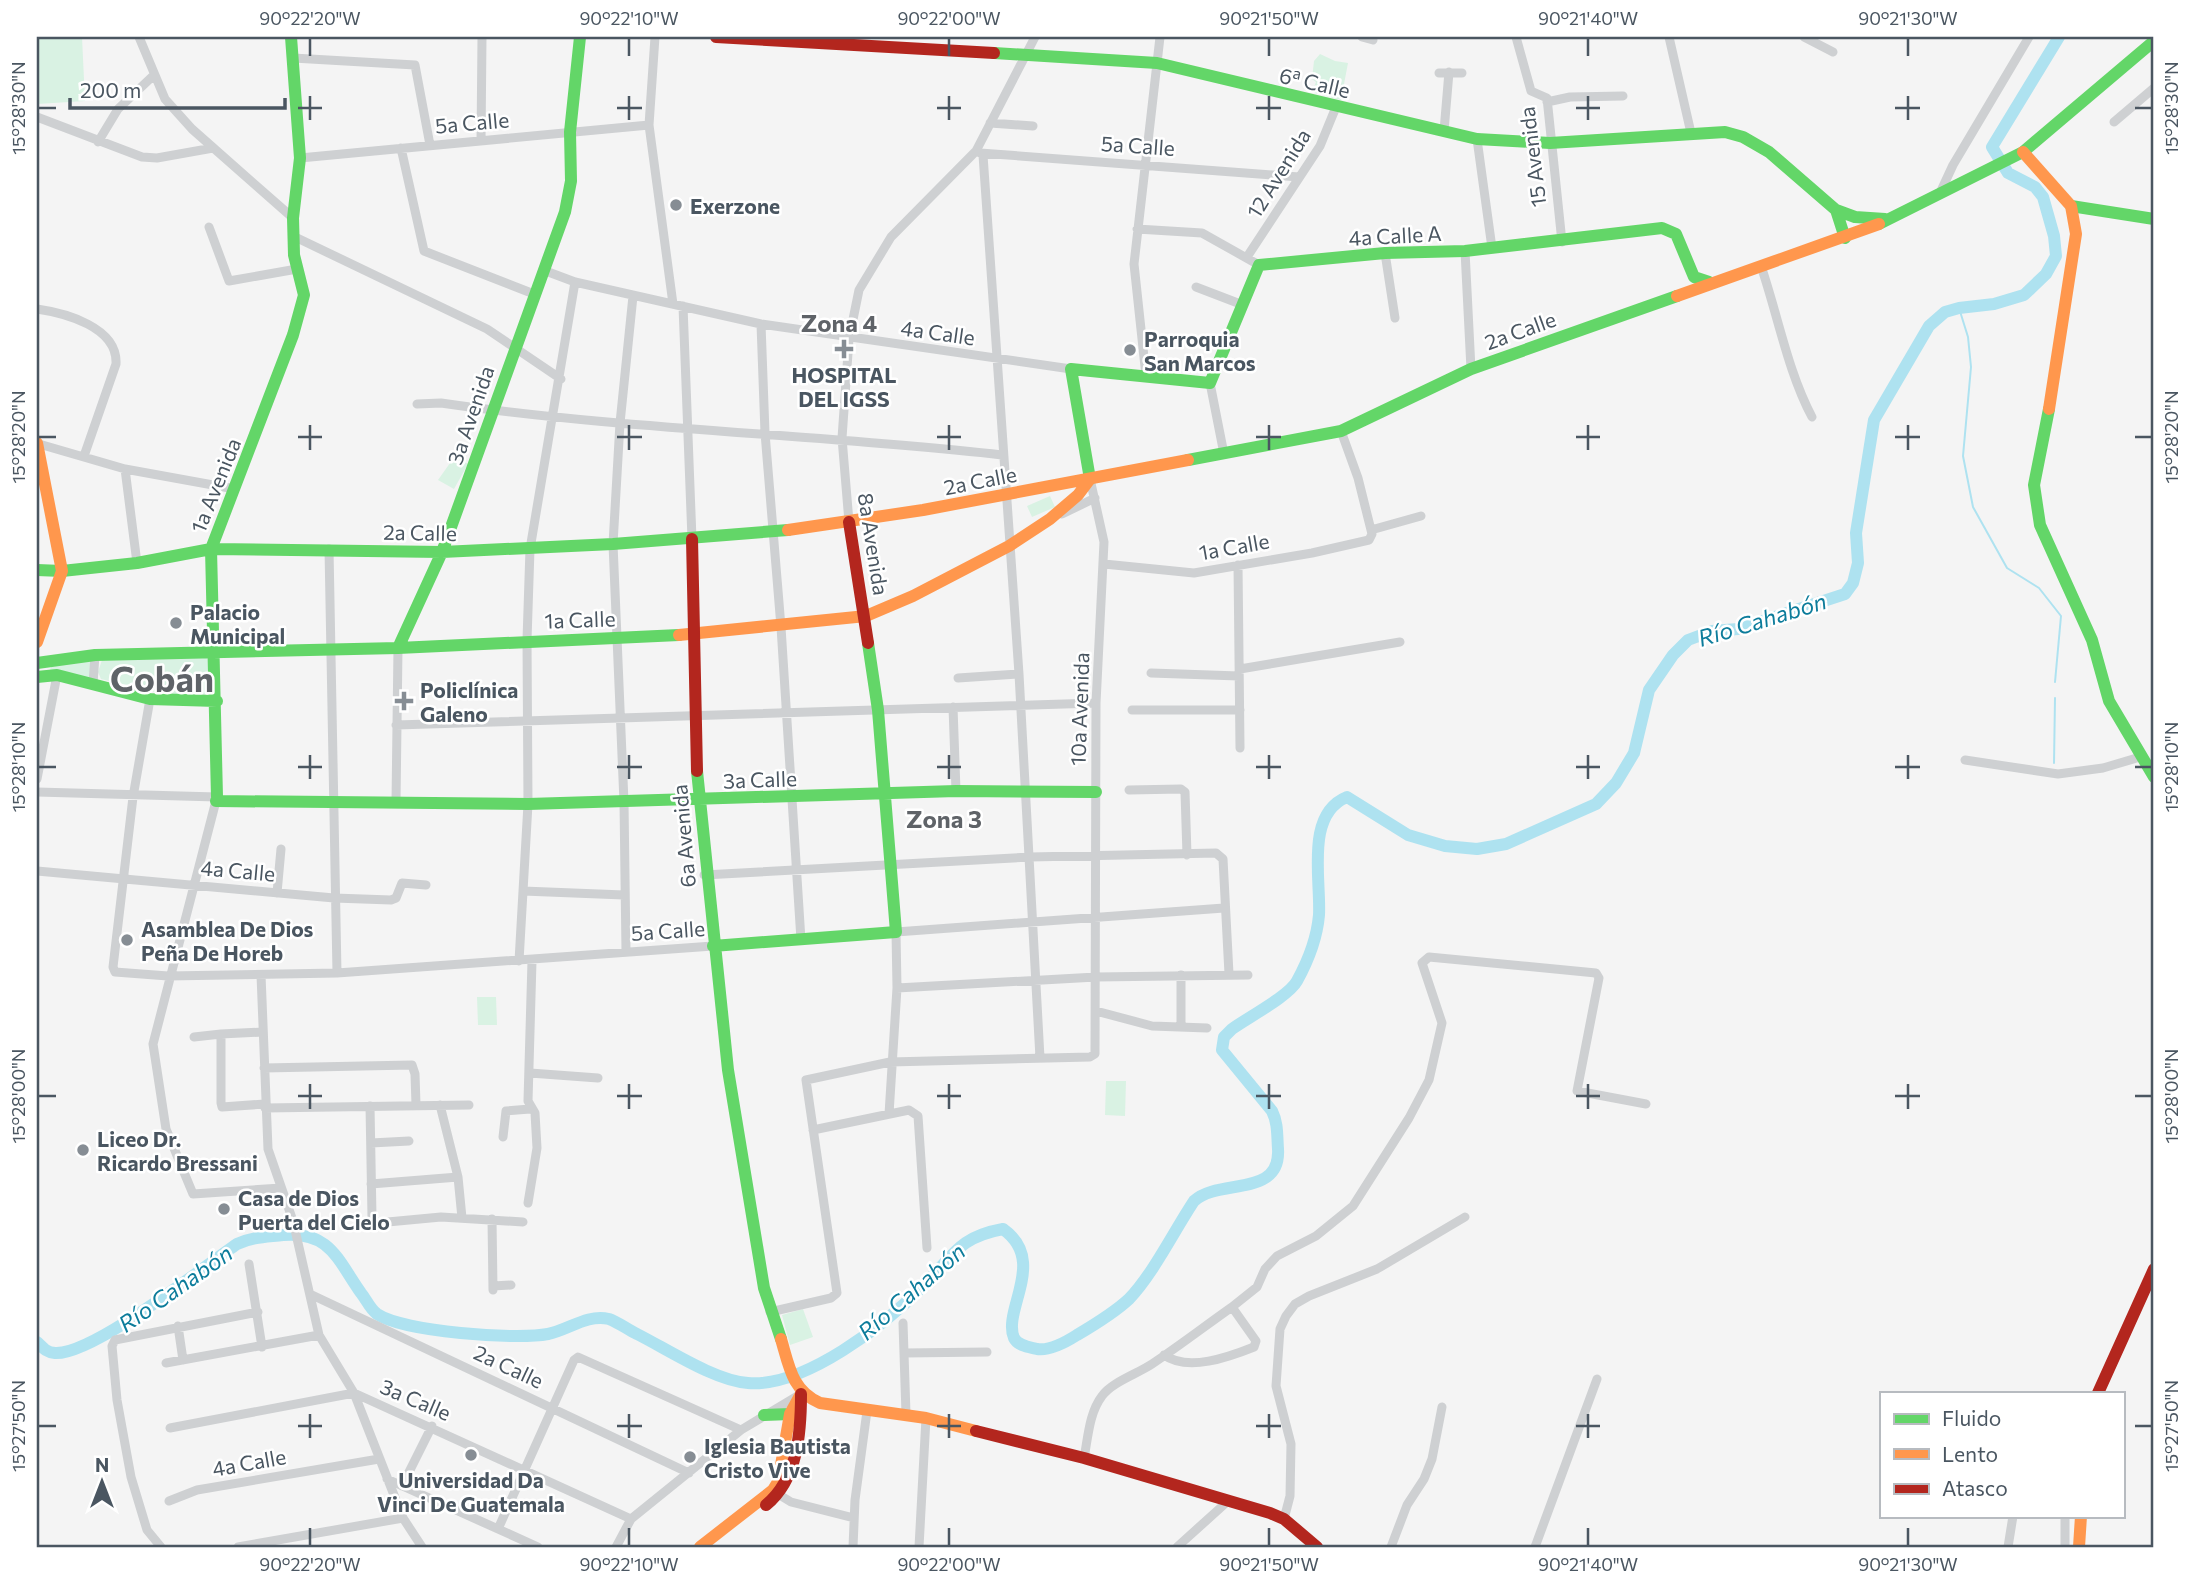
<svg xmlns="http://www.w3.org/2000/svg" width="2191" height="1584" font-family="Commissioner,sans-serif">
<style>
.green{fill:#d9f2e3}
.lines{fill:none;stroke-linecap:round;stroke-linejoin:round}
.stream{stroke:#aee2f0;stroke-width:2}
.river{stroke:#aee2f0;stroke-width:12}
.street{stroke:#ced0d2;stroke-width:9}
.fast{stroke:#63d668;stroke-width:12}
.slow{stroke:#ff974d;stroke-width:12}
.jam{stroke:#b3261e;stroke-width:12}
.ticks{fill:none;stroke:#4a5661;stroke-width:2.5}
.poi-dot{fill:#868d94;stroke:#fff;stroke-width:2.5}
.labels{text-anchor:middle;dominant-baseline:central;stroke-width:5;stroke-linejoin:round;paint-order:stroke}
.street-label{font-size:21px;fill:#4a5661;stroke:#fff}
.poi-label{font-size:21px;font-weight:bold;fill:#4a5661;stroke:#fff;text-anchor:start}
.water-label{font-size:23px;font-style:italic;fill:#0c7c9b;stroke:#fff}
.quarter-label{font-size:24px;font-weight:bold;fill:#5f6368;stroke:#fff}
.town-label{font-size:35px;font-weight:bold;fill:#5f6368;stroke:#fff}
.neatline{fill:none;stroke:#4a5661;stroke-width:2.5}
.ticks-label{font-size:18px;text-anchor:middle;fill:#4a5661}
</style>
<rect width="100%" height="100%" fill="#f4f4f4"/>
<path class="green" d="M37,37H82L85,101L37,104Z
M1320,54L1335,61L1348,63L1341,100L1312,92L1316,82L1312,79L1314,61Z
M455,456L468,464L454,489L438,480Z
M1050,496L1055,507L1032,517L1027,506Z
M205,657L210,661L212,691L208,694L168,695L101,679L98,672L102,660Z
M91,659V680L50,670L51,667Z
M477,997H496L497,1025H478Z
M1106,1081H1126L1125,1116L1105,1115Z
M803,1309L813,1337L790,1345L782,1315Z"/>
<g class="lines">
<path class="stream" d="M1959,308L1968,337L1971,367L1963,456L1973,507L2007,568L2039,588L2061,616L2055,682
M2054,763L2055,698"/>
<path class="river" d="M37,1342C43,1348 46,1352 55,1353C93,1355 202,1268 237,1244C252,1237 267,1237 283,1235C330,1231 337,1259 361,1293C366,1299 370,1309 377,1314C404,1332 516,1340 548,1334C569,1330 586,1314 609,1319C618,1322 628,1330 637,1334C667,1349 715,1381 748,1383C804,1388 886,1324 924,1285C954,1255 959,1237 1003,1229C1048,1261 1002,1310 1014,1338C1018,1346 1029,1347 1037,1349C1049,1351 1066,1342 1077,1335C1094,1325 1114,1313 1129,1299C1153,1274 1174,1231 1194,1201C1219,1178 1281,1198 1278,1149C1277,1135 1278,1123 1272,1111L1222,1050L1224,1037L1232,1029C1247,1018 1289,996 1297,981C1308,961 1317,938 1319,915C1321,879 1305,814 1347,797L1408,835L1445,846L1477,849L1506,844L1596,804L1616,783L1634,753L1649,690L1673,655L1688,640L1712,631L1738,629L1845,594L1853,583L1858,563L1856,533L1874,420L1929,326L1945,312L1959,308L1994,304L2024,295L2046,274L2056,256L2054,236L2043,197L2035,187L2008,173L1992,147L2059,37"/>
<path class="street" d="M139,37L165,99L192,129L293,218
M655,37L649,125L673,304
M1362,37L1373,40
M1516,37L1531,91L1547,98L1562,242
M1669,37L1691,133
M1804,37L1833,52
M293,58L415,65L430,145
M1439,73H1462
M1547,102L1570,97L1623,96
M37,117L142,157L157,158L213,148
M2114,122L2154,88
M990,123L1033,126
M1444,131L1449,72
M1477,139L1492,248
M481,141L482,37
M98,142L118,109L154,75
M401,148L424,251L534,294
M980,153L1299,177
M983,155L1019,674L1040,1058
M300,158L649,125
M1940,193L1953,165L2029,37
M209,227L229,281L297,269
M1137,229L1202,233L1259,265
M293,236L487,329L561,379
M1465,251L1471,369
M1385,253L1395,318
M1247,257L1320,146L1336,107
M1761,266C1778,316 1788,372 1812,417
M543,270L575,282L761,324L1071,369
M1196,287L1243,305
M683,306L692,539
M37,309C65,313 118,327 116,364L84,456
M761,324L765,433L781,627L801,940
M1146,376L1134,264L1160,37
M1210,383L1224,454
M417,404L441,403C627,430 816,434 1002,455
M39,444L125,469L235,489
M125,469L137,563
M1062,514L1095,498
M849,522L842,438L849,339L859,290L891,237L976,151L1035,37
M1371,530L1421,516
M329,549L337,973
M1104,564L1194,573L1312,553L1369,540L1372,534L1358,478L1341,431
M1238,565L1240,748
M1240,669L1400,642
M1151,673L1239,676
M958,678L1019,674
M93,684L95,655
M150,699L133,797L113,967L115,972L168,976L337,973L713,946
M953,707L956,791
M1132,710H1240
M396,725L1096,703
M1965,760L2058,774L2103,768L2140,757
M37,779L57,675
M1129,790L1181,789L1185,792L1187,855
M37,792L217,797L153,1044L166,1129L193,1194L281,1188
M396,802L398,648
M37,871L334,898L391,900L396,898L402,883L426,885
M704,875L1030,857L1216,853L1223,859L1229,974
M523,891L624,895
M277,893L281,849
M626,952L624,802L613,544L620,423L633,296
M519,961L528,804L527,640L530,549L575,282
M261,975L268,1149L293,1221L319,1335L354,1393L403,1518L422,1547
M1181,975V1026
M897,988L1096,977L1248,975
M1096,1011L1152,1026L1207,1028
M263,1032L221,1034V1103L222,1107L265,1104
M194,1037L221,1034
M264,1068L412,1065L415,1074L416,1105
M530,1073L598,1078
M440,1105L458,1177L462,1218
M370,1106L372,1217L377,1223L441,1217L523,1222
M265,1108L469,1105
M889,1114L897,988L896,932L1224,908
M813,1130L909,1110L918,1116L927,1248
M503,1137L506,1111L530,1109
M371,1143L409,1141
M371,1184L458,1177
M528,1203L537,1148L535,1113L528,1101L532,961
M492,1219L493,1290
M249,1264L262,1347
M493,1286L511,1285
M312,1295L689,1473
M1232,1307L1257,1287L1265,1269L1277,1256L1316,1236L1353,1206L1409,1118L1429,1080L1442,1023L1422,963L1429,957L1596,973L1599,978L1577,1091L1646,1104
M770,1312L831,1298L837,1293L806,1080L890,1062L1090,1057L1095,1054L1096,703L1104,542L1090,479
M903,1323L906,1414
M178,1326L183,1360
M905,1353L987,1352
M166,1363L319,1335
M170,1428L354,1393L631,1519
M1084,1458C1088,1438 1089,1413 1102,1396C1112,1382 1137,1374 1152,1364C1179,1346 1205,1326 1232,1307L1256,1341L1254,1347C1229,1357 1188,1372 1164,1355
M387,1479L538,1547
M402,1486L432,1426
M773,1491L791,1502L854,1518
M169,1501L197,1490L379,1459
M2065,1516V1547
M1284,1519L1290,1496L1291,1444L1276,1386L1280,1329L1286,1316L1295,1304L1309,1296L1377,1269L1465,1217
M498,1529L574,1360L578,1357L741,1430
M161,1547L147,1530L131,1477L117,1400L112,1346L115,1340L258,1312
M238,1547L403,1518
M616,1547L631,1519L741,1430L799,1395
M853,1547L855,1500L867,1411
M919,1547L926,1418
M1177,1547L1228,1501
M1391,1547L1407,1505L1424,1479L1432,1459L1442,1407
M1535,1547L1597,1379
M2008,1547L2013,1516"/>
<path class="fast" d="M994,53L1157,63L1477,139L1550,143L1725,132L1743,137L1769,152L1836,210L1855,217L1885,219
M2071,206L2154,219
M1836,210L1845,238
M1879,224L2023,152L2154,41
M2049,409L2034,485L2040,525L2092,640L2109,701L2154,777
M1188,460L1341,431L1471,369L1677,296
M1090,479L1071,369L1210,383L1259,265L1385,253L1465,251L1662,228L1676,234L1694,277L1709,282
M37,570L62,571L137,563L211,549L442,552L613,544L788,530
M398,648L442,552L565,212L571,181L570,132L580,37
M37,663L95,655L398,648L679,635
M37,677L57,675L150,699L217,701
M697,771L728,1070L764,1288L781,1339
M217,797L211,549L293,335L304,295L294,255L293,218L300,158L291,37
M216,801L528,804L956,791L1096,792
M713,946L896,932L878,710L868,643
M764,1415L790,1414"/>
<path class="slow" d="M2023,152L2071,206L2076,234L2049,409
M1677,296L1879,224
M37,443L62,571L37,642
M788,530L923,510L1188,460
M679,635L866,616L913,596L1009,546L1050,519L1078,495L1090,479
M781,1339C789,1366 792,1391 820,1403L926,1418L976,1431
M700,1547L773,1490L778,1482L790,1414L801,1394
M2079,1547L2081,1516"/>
<path class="jam" d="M716,37L994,53
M849,522L868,643
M692,539L697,771
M2098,1393L2154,1269
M976,1431L1084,1458L1270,1513L1284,1519L1317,1547
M766,1505C798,1479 801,1432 801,1394"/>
</g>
<path class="ticks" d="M310,38V56M629,38V56M949,38V56M1269,38V56M1588,38V56M1908,38V56M310,96V120M629,96V120M949,96V120M1269,96V120M1588,96V120M1908,96V120M38,108H56M298,108H322M617,108H642M937,108H961M1256,108H1281M1576,108H1600M1895,108H1920M2135,108H2152M310,425V450M629,425V450M949,425V450M1269,425V450M1588,425V450M1908,425V450M38,437H56M298,437H322M617,437H642M937,437H961M1256,437H1281M1576,437H1600M1895,437H1920M2135,437H2152M310,755V779M629,755V779M949,755V779M1269,755V779M1588,755V779M1908,755V779M38,767H56M298,767H322M617,767H642M937,767H961M1256,767H1281M1576,767H1600M1895,767H1920M2135,767H2152M310,1084V1109M629,1084V1109M949,1084V1109M1269,1084V1109M1588,1084V1109M1908,1084V1109M38,1096H56M298,1096H322M617,1096H642M937,1096H961M1256,1096H1281M1576,1096H1600M1895,1096H1920M2135,1096H2152M310,1414V1438M629,1414V1438M949,1414V1438M1269,1414V1438M1588,1414V1438M38,1426H56M298,1426H322M617,1426H642M937,1426H961M1256,1426H1281M1576,1426H1600M2135,1426H2152M310,1528V1546M629,1528V1546M949,1528V1546M1269,1528V1546M1588,1528V1546M1908,1528V1546"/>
<g class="poi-dot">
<circle cx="676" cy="205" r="7"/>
<path d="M840.5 338.5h7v7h7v7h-7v7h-7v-7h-7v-7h7z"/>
<circle cx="1130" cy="350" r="7"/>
<circle cx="176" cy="623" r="7"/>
<path d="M400.5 690.5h7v7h7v7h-7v7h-7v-7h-7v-7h7z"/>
<circle cx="127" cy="940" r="7"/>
<circle cx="83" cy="1150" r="7"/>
<circle cx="224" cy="1209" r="7"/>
<circle cx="471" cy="1455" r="7"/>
<circle cx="690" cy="1457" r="7"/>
</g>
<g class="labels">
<g class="street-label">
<text transform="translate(1315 82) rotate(13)">6ª Calle</text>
<text transform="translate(472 122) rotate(-5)">5a Calle</text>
<text transform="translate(1138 145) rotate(4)">5a Calle</text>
<text transform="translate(1532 157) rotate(-97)">15 Avenida</text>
<text transform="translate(1278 173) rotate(-58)">12 Avenida</text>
<text transform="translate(1395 235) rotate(-3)">4a Calle A</text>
<text transform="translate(1520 330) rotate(-20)">2a Calle</text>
<text transform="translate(938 332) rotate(8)">4a Calle</text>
<text transform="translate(470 415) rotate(-71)">3a Avenida</text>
<text transform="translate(980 480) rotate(-11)">2a Calle</text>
<text transform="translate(215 485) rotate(-68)">1a Avenida</text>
<text transform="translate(420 532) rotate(1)">2a Calle</text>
<text transform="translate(874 544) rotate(81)">8a Avenida</text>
<text transform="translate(1234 546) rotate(-10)">1a Calle</text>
<text transform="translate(580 619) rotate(-2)">1a Calle</text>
<text transform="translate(1079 709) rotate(-88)">10a Avenida</text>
<text transform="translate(760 779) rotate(-2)">3a Calle</text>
<text transform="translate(683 836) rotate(-95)">6a Avenida</text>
<text transform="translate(238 870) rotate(5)">4a Calle</text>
<text transform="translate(668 930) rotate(-4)">5a Calle</text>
<text transform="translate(509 1366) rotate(25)">2a Calle</text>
<text transform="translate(416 1399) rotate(23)">3a Calle</text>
<text transform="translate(249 1462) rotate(-10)">4a Calle</text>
</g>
<g class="poi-label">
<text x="690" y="205">Exerzone</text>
<text x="1144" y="338">Parroquia<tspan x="1144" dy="24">San Marcos</tspan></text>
<text x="844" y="374" text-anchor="middle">HOSPITAL<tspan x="844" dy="24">DEL IGSS</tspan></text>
<text x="190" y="611">Palacio<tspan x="190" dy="24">Municipal</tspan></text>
<text x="420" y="689">Policlínica<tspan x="420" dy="24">Galeno</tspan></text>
<text x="141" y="928">Asamblea De Dios<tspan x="141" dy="24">Peña De Horeb</tspan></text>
<text x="97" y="1138">Liceo Dr.<tspan x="97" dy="24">Ricardo Bressani</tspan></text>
<text x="238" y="1197">Casa de Dios<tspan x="238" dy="24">Puerta del Cielo</tspan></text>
<text x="704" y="1445">Iglesia Bautista<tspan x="704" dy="24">Cristo Vive</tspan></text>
<text x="471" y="1479" text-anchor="middle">Universidad Da<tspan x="471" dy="24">Vinci De Guatemala</tspan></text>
</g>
<g class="water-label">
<text transform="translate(1762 619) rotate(-17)">Río Cahabón</text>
<text transform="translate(175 1288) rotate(-35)">Río Cahabón</text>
<text transform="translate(911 1291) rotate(-41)">Río Cahabón</text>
</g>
<g class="quarter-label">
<text x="839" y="322">Zona 4</text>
<text x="944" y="818">Zona 3</text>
</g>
<g class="town-label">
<text x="162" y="677">Cobán</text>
</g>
</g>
<rect width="2191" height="1584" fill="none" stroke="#ffffff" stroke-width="77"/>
<rect x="1880" y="1392" width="245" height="126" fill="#ffffff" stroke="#b7bbc0" stroke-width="2"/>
<rect x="1894" y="1414" width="35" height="10" fill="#63d668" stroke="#b7bbc0" stroke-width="2"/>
<text x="1942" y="1426" font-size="21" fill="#4a5661">Fluido</text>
<rect x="1894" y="1449" width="35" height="10" fill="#ff974d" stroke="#b7bbc0" stroke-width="2"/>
<text x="1942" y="1462" font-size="21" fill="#4a5661">Lento</text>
<rect x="1894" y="1484" width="35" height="10" fill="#b3261e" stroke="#b7bbc0" stroke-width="2"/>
<text x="1942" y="1496" font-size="21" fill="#4a5661">Atasco</text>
<g transform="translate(102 1482)" stroke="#ffffff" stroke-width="5" paint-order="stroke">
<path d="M0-5L12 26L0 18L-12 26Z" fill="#4a5661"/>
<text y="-10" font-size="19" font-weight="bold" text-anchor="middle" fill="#4a5661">N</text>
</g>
<path d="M70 98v10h215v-10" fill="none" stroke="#4a5661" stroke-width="3.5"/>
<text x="80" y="98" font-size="21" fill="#4a5661" stroke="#ffffff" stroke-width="5" paint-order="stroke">200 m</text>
<rect x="38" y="38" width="2114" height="1508" class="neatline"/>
<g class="ticks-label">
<text x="310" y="25">90°22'20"W</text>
<text x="629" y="25">90°22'10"W</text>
<text x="949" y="25">90°22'00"W</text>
<text x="1269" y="25">90°21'50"W</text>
<text x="1588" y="25">90°21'40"W</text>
<text x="1908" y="25">90°21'30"W</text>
<text transform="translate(19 108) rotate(-90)" y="6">15°28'30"N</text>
<text transform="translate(2172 108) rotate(-90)" y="6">15°28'30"N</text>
<text transform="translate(19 437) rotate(-90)" y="6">15°28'20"N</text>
<text transform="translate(2172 437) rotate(-90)" y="6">15°28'20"N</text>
<text transform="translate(19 767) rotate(-90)" y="6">15°28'10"N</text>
<text transform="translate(2172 767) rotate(-90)" y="6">15°28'10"N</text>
<text transform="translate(19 1096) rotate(-90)" y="6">15°28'00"N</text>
<text transform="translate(2172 1096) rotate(-90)" y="6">15°28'00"N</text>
<text transform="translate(19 1426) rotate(-90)" y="6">15°27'50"N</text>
<text transform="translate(2172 1426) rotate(-90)" y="6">15°27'50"N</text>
<text x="310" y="1571">90°22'20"W</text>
<text x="629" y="1571">90°22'10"W</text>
<text x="949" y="1571">90°22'00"W</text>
<text x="1269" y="1571">90°21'50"W</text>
<text x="1588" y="1571">90°21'40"W</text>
<text x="1908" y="1571">90°21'30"W</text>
</g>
</svg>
